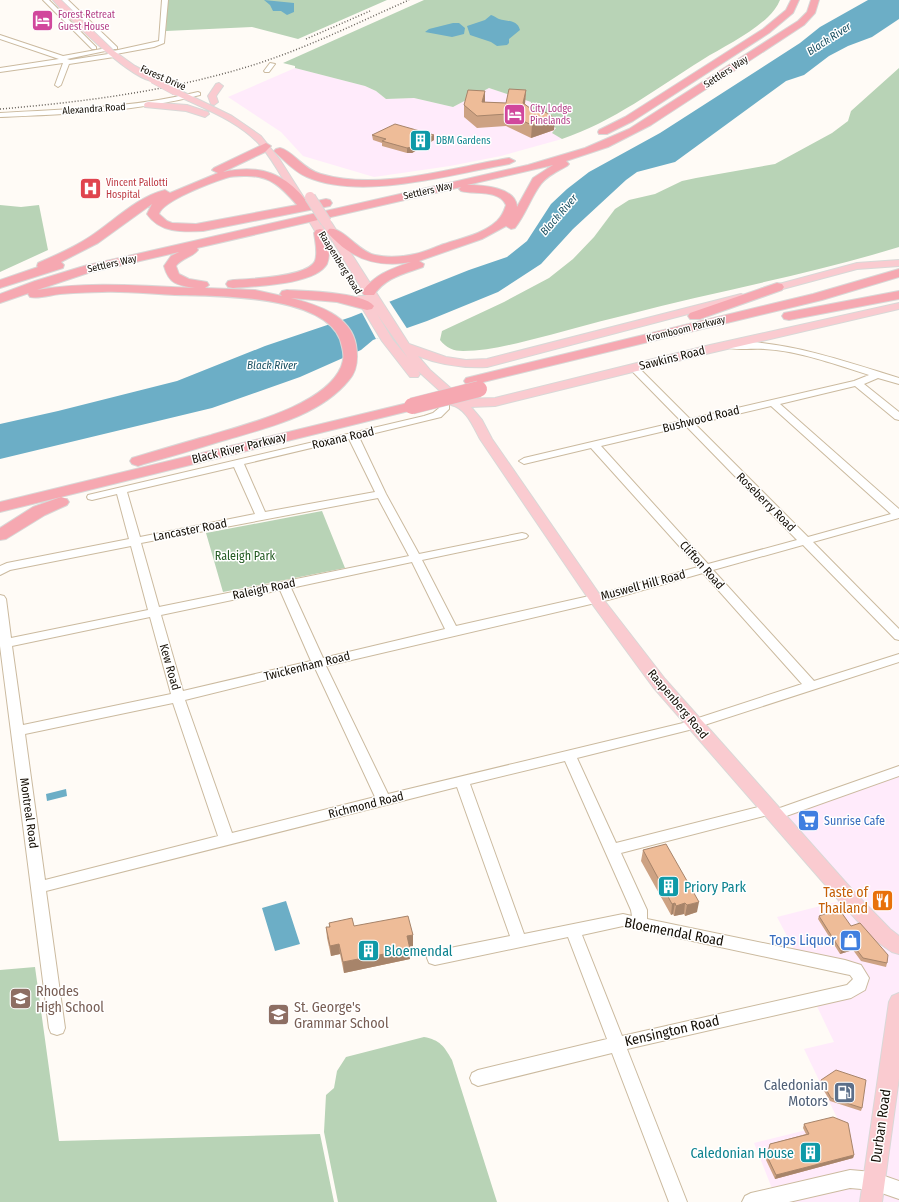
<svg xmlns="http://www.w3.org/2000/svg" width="899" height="1202" font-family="'Fira Sans Condensed',sans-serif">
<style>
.commercial{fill:#ffebfb}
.green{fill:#b8d3b6}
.water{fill:#6caec6}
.pier{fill:#fffbf6}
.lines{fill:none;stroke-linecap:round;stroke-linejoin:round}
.minor-casing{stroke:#cbba9f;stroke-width:2}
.major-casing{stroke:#d9d8d7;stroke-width:2}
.highway-casing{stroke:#d9d8d7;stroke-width:2}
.minor{fill:#fff;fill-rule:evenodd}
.major{fill:#facbd0;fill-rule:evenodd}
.highway{fill:#f6a8b1;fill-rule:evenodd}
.rail{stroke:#68625b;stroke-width:1.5;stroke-dasharray:1 2;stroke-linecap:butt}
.major-bridge-far1-casing{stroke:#d9d8d7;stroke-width:9;stroke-linecap:butt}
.major-bridge-casing{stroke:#d9d8d7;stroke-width:12;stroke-linecap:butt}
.highway-bridge-casing{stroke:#d9d8d7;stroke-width:17;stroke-linecap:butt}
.major-bridge-far1{stroke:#facbd0;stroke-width:8}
.major-bridge{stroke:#facbd0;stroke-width:10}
.highway-bridge{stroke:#f6a8b1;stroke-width:16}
.wall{fill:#cda283}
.shaded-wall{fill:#a7846a}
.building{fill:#eebc98;stroke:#a7846a}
.labels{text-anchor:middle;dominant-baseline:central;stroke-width:3;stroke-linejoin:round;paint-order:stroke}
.far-hotel-label{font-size:10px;fill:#b23c85;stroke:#fff;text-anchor:start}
.far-street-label{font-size:10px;fill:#140e05;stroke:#fff}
.far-culture-label{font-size:10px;fill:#0d838f;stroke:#fff;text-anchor:start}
.far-health-label{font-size:10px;fill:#be3a42;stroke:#fff;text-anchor:start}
.far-water-label{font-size:11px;font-style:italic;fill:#184f61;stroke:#fff}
.street-label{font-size:12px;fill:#140e05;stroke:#fff}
.park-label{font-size:12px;fill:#235b22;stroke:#fff}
.shop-label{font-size:12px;fill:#366cbe;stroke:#fff;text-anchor:start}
.near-culture-label{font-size:14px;fill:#0d838f;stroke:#fff;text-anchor:start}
.near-food-label{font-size:14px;fill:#c56008;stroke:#fff;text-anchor:end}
.near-street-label{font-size:14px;fill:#140e05;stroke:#fff}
.near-shop-label{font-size:14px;fill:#366cbe;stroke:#fff;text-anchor:end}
.near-education-label{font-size:14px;fill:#785e54;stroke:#fff;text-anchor:start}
.near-service-label{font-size:14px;fill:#4e5e75;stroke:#fff;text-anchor:end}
</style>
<rect width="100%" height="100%" fill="#fffbf6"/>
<path class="commercial" d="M295,68L365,86L376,91L386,99L414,98L453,107L489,88L531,102L529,115L556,128L552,133L562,139L501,156L450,166L374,177L303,156L281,132L228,97Z
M899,771V1202H751L775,1196L754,1143L839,1122L804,1049L834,1042L813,998L851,991L861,978L798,957L777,917L848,899L775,815Z"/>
<path class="green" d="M167,0H387L298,39L252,27L166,31Z
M424,0H780C777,7 773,12 768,17C749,35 723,47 702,60C657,88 613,122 562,139L552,133L556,128L529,115L531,102L489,88L453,107L414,98L386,99L376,91L365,86L295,68V66L283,63Z
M899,68V247C809,275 716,291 626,315C592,323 559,333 526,341C506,346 484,351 463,351C454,351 446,348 440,340L442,331L504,302L549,278L573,259L594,237L615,209L629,200L655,194L682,181L696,178L775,164L832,133L848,121L851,111Z
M0,205L21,207L39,205L48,250L0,272Z
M322,511L345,568L223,592L206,533Z
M35,967L59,1141L320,1134L334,1202H0V970Z
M424,1037C440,1040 444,1046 452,1060L497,1202H338L324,1132L326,1095L334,1088L337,1071L346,1057Z"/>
<path class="water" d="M264,0L294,3V12L287,15L281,11H273L270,5Z
M868,0H899V19L872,37L848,46L829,56L804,75L786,81L675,162L637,172L626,180L573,229L541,264L498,292L427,321L373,340L361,350L300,377L212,408L0,459V424L58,411L177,381L265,346L351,317L469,270L507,257L527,241L551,204L567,189L589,172L660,133L800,43L820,27Z
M491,15C495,16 496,18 499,19C507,22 517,19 520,30L509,39V43L507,45L497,46L491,42L470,35L467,26L485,20Z
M453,23H459L465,28L464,34L452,37L425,32L429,29Z
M66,789L67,796L47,801L46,794Z
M286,901L300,944L275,951L262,908Z"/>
<path class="pier" d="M389,301L408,330L376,339L361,311Z"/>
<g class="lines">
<defs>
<path id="minor" d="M43,0H49L96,47V49H92Z
M62,0H68L117,47V49H113Z
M162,0H168L164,43L154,47L116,54V56L114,57L69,64L61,85L58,87L55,85L63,63L0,72V68L59,59L0,39V35L63,56L107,48L110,50L67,59L70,60L108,54L109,52L159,41Z
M270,63L275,64L269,72H265L264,71Z
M198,92L200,93V95C134,112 68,114 0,117V113C67,109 133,108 198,92Z
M751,342C802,346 850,363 899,378V384L878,378L864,384L899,412V420L895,419L855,386L780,404L899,509V518L813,542L899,629V640L895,639L803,545L713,570L814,681L899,654V662L689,730L577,758L616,843L770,804L775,805L777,809L899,766V776L775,820L770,819L768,815L621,853L647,910V919L845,960L861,965L869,978L865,990L851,998L627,1049L687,1202H669L612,1053L478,1086L472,1083L470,1078L472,1073L478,1070L607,1039L568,937L435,965L429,963L427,958L429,953L435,951L510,936L457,787L46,891L65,1028L63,1033L57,1035L51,1033L49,1028L0,646V595L4,596L6,599L11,638L148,610L131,546L10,570L0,575V566L7,563L129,539L117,494L92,500L88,499L87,497L88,495L424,416L433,413L439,408V401L444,398L449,401V409L441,417L359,437L386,494L419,554L522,533L526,534L528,536L526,538L522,539L422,560L456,626L607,592L698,567L591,448L524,464L519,461L524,458L681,421L631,370L629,368L634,365L637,366L690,419L854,381L869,375C834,364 800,351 764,349C755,348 729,351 724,346L729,343ZM771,406L891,514L808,537L695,424ZM686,426L797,540L708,564L601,446ZM349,439L375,492L265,512L244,464ZM234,467L255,514L140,537L127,492ZM378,498L409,556L159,607L141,543ZM412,562L445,629L323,658L291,588ZM703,573L802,684L683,723L388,794L326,666L608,600ZM280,590L311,661L183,691L161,615ZM150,617L171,694L23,725L12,646ZM315,668L375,797L232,833L185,700ZM173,703L218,836L45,880L25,734ZM565,761L631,910L632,916L623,914L524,934L470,784ZM623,926L845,974L850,975L853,979L847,985L622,1036L582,935Z
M850,1170L873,1172L899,1181V1199L873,1190L850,1188L789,1202H742L745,1196L751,1193Z"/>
<path id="major" d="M53,0H61L114,51L135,66L156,77L157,79L156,81C136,85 67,17 53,0Z
M219,83L223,86L216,96L218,102L214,105L211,104L208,96L216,84Z
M175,88L232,116L261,136L280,160L306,201L304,203H298C285,184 276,164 261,146C238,120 202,108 172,93L171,91Z
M148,102L187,105L208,112L209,114L205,117L186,111L145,107L144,105L145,103Z
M314,218L318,219L331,241L330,243H322L321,241L309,221Z
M326,219L331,222L409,344L446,357L466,360L487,359L741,294L747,297L745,299L487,367C463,368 440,365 418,356L430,370L463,399L495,398L710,345L899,303V309L710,353L495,406L471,407L482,420L492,439L600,595L665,679L856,894L890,929L899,936V954L892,952L876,941L842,904L653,687L590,601L480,439C473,426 466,408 451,405L449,402L450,400L418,371L420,374L418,377H410L382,341L356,298L358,296H366L321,222ZM377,314L408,358L393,340Z
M899,260V266L857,269L764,294L759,291L760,289L857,263Z
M899,993V1078L882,1202H860L889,1002L892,996Z"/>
<path id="highway" d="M791,0H799L793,13L769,33L633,121L607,134H599L598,132L599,130L625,117L763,29L786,10Z
M811,0H819L815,13L804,25L651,125L608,147L566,161L569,164L567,166C558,171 547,176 541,184C531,197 526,214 515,228L511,229L506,226L482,239L419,261L424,264L423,267C404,274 386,277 374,295H364L362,292C375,274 391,269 411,262C383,267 359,262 338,243C334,239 330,236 327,232L329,229C342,226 359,252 375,255C388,258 402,257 415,254C425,252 435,247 444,244C462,238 483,234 497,221C502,216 504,211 506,205C499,189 474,195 461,191L459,189L461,187L197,248L198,250C193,257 182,258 176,266L179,274L189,279L207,282L209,285L205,288L255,290L282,296L280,294L282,291L287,290C304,291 364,292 374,306L372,309L367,310L337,302L291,298C317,305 351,315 356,345C358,357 358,370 349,380C320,416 266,428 222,441C196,449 170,457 144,464L138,466L132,464L130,461L132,458C159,450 185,442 211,435C247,424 325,405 341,367C344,359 344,355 342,347C334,294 215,296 175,295C151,294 126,291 102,292C88,292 74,293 60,294C50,295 40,299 30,297L28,294L29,293L0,303V294L35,281L84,266L528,165L585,148L629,129L798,21L807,12ZM553,165L533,178L517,207C516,187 482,185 467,185ZM179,252L171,256L164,266C169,284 177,285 195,288C142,286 89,281 37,290L88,273Z
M266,143L271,146L265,152L223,172C260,164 285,173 308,203L326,199L330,200L332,203L330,206L203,231C182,232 160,233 147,214L152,204L98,243L61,262L64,265L63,268L0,288V280L38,267L37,266L38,263C56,255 75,247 91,236C115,220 137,197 165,190L170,193L218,173L212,170L214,168ZM244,176C270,175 281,187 297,205L196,224L172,223L167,221L159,214C162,201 213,182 226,178C232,176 238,176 244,176Z
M280,148C293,151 304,170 321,174C379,191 450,168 509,158L515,161L509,164C452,174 363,201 307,177C295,172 286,162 276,153L274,151L276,149Z
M320,229L324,230L326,233C328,243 331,254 327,264C315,285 255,286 233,288L228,287L226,284L228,281L233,280C249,279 308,277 315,261C318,252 315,241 314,233L316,230Z
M899,269V277L822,300L471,385L466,384L464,381L466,378L813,294Z
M777,283L782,284L784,287L782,290L700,319H690L688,316L690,313Z
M899,291V299L789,320L784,319L782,316L784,313L789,312Z
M412,402L417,403L419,406L417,409L0,512V502Z
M61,497L67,499L69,502L67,505L45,515L6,539L0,540V528L33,507Z"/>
</defs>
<use href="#minor" class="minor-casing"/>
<use href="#major" class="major-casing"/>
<use href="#highway" class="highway-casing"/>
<use href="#minor" class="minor"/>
<use href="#major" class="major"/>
<use href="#highway" class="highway"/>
<path class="rail" d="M306,39L370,11
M0,109C84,102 169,91 250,66C305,49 357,23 409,0"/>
<defs>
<path id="major-bridge-far1" d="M153,79L175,91"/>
<path id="major-bridge" d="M310,197L326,222"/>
<path id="highway-bridge" d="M412,406L479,389"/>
</defs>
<use href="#major-bridge-far1" class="major-bridge-far1-casing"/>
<use href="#major-bridge" class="major-bridge-casing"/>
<use href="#highway-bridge" class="highway-bridge-casing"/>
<use href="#major-bridge-far1" class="major-bridge-far1"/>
<use href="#major-bridge" class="major-bridge"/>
<use href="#highway-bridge" class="highway-bridge"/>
</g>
<path class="wall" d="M526,90L525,104L554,130L531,138L506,126L477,128L464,117V105L485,91V102L506,103Z
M372,135L434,140L412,153H407L382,146V143L373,140Z
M643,850L697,912L685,916L684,914L674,916L673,914L671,915L641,861Z
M819,916L851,926L887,963L886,967L861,961L853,950L840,954L818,919Z
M329,923L413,935V946L409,947L410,959L344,973L340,954L331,956L327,938L326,927H329Z
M821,1080L862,1108L861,1111L830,1101L820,1084Z
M804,1124L854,1155L853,1158L775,1179L766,1160L770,1144L806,1134L803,1128Z"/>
<path class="shaded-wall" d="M526,90L525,103L522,115L523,103Z
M485,91V103L482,102Z
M555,118L554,130L531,138L532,125Z
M434,135V140L412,153H407V148Z
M699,902L697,912L685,916L687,905Z
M675,903L673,914L671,915L672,904Z
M685,903L684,914L674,916L676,906Z
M413,935V946L407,947V936Z
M339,944L340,954L331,956L330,946Z
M854,946L853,950L840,954L841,951Z
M410,949V959L344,973L343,962Z
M854,1155L853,1158L775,1179L776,1175Z"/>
<path class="building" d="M509,89L526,90L523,103L534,111L540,109L555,118L532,125L507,114L477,116L464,105L468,90L485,91L482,102L506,103Z
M395,124L434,135L412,147L407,148L382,141L386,139L372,135Z
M666,844L699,902L687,905L685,903L676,906L675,903L672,904L643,850Z
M839,909L851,926L860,923L888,955L887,963L863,958L854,946L841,951L819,916Z
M408,916L413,935L407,936L410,949L343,962L339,944L330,946L326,927H330L329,923L352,918L354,926Z
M836,1070L866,1080L862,1108L831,1098L821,1080Z
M833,1117L848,1123L854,1155L776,1175L767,1156L770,1144L809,1134L804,1124Z"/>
<defs>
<symbol id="hotel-square" viewBox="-11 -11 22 22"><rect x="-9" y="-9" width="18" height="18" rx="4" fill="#d1479c" stroke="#fff"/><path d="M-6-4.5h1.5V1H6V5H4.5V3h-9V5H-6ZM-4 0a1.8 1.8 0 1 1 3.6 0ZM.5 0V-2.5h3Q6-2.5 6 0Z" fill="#fff"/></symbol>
<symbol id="building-square" viewBox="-11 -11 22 22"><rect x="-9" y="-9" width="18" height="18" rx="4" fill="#0f9aa8" stroke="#fff"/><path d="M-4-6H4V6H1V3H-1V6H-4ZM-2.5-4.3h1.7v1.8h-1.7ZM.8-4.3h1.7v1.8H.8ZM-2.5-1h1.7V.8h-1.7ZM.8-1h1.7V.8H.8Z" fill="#fff"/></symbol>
<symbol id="hospital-square" viewBox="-11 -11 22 22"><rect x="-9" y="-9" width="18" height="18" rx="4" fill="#e0444e" stroke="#fff"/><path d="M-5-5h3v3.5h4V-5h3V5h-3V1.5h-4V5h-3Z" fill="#fff"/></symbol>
<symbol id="supermarket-square" viewBox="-11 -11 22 22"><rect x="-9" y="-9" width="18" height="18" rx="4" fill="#3f7fe0" stroke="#fff"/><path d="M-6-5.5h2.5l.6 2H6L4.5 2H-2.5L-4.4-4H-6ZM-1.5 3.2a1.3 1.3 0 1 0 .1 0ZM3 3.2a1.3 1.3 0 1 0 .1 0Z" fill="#fff"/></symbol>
<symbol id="restaurant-square" viewBox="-11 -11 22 22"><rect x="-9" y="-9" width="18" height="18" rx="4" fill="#e8710a" stroke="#fff"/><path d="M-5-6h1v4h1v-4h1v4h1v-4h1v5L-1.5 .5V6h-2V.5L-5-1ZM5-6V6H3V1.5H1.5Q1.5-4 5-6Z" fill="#fff"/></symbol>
<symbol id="shop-square" viewBox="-11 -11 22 22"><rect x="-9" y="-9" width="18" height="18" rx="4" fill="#3f7fe0" stroke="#fff"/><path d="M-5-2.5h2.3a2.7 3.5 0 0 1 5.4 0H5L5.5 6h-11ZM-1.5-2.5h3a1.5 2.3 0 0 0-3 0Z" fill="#fff"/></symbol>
<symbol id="school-square" viewBox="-11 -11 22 22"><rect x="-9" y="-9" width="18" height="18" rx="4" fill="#8d6e63" stroke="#fff"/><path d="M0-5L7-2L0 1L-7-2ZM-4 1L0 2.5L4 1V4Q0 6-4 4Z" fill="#fff"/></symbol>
<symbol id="fuel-square" viewBox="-11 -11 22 22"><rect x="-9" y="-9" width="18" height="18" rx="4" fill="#5c6f8a" stroke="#fff"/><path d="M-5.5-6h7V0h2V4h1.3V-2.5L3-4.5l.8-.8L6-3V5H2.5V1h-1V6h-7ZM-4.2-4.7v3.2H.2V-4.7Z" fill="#fff"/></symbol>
</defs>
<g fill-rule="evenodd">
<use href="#hotel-square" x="30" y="8" width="25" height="25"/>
<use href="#hotel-square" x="502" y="102" width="25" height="25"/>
<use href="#building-square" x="408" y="128" width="25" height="25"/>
<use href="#hospital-square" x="78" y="176" width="25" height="25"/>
<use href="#supermarket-square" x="796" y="808" width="25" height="25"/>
<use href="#building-square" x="656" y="874" width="25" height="25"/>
<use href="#restaurant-square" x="870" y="888" width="25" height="25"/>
<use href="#shop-square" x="838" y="928" width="25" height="25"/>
<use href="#building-square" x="356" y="938" width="25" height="25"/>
<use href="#school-square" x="8" y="986" width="25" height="25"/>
<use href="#school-square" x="266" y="1002" width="25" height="25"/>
<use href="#fuel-square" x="832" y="1080" width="25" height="25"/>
<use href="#building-square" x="798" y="1140" width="25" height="25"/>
</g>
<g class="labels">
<g class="far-hotel-label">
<text x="58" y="15">Forest Retreat<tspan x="58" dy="12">Guest House</tspan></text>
<text x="530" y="109">City Lodge<tspan x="530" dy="12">Pinelands</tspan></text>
</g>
<g class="far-street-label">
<text transform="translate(726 72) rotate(-33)">Settlers Way</text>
<text transform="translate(163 78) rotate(24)">Forest Drive</text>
<text transform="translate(94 109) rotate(-4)">Alexandra Road</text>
<text transform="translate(428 191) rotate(-13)">Settlers Way</text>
<text transform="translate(340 263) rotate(58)">Raapenberg Road</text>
<text transform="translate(112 264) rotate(-13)">Settlers Way</text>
<text transform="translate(686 329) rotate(-14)">Kromboom Parkway</text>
</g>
<g class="far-culture-label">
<text x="436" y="141">DBM Gardens</text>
</g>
<g class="far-health-label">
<text x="106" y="183">Vincent Pallotti<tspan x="106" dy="12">Hospital</tspan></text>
</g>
<g class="far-water-label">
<text transform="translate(829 39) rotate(-33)">Black River</text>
<text transform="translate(559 215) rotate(-49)">Black River</text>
<text x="272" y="365">Black River</text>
</g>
<g class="street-label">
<text transform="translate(672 358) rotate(-14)">Sawkins Road</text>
<text transform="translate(701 419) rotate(-14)">Bushwood Road</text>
<text transform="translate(343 438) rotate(-13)">Roxana Road</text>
<text transform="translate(239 448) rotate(-14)">Black River Parkway</text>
<text transform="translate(766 502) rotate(45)">Roseberry Road</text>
<text transform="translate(190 530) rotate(-11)">Lancaster Road</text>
<text transform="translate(702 565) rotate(48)">Clifton Road</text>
<text transform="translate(643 585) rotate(-15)">Muswell Hill Road</text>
<text transform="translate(264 589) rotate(-12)">Raleigh Road</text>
<text transform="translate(307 666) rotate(-14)">Twickenham Road</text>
<text transform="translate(170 667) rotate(74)">Kew Road</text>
<text transform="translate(678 704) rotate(50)">Raapenberg Road</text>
<text transform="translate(366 805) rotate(-14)">Richmond Road</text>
<text transform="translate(29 813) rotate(82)">Montreal Road</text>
</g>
<g class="park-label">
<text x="245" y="556">Raleigh Park</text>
</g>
<g class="shop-label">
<text x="824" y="821">Sunrise Cafe</text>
</g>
<g class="near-culture-label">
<text x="684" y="887">Priory Park</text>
<text x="384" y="951">Bloemendal</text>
<text x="794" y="1153" text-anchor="end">Caledonian House</text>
</g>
<g class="near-food-label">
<text x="868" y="892">Taste of<tspan x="868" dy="16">Thailand</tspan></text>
</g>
<g class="near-street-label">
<text transform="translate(674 932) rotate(11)">Bloemendal Road</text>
<text transform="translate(672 1031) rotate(-13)">Kensington Road</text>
<text transform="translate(881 1126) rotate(-82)">Durban Road</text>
</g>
<g class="near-shop-label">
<text x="836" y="940">Tops Liquor</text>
</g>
<g class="near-education-label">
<text x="36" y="991">Rhodes<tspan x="36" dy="16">High School</tspan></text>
<text x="294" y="1007">St. George's<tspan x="294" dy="16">Grammar School</tspan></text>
</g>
<g class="near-service-label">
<text x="828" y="1085">Caledonian<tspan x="828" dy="16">Motors</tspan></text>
</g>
</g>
</svg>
